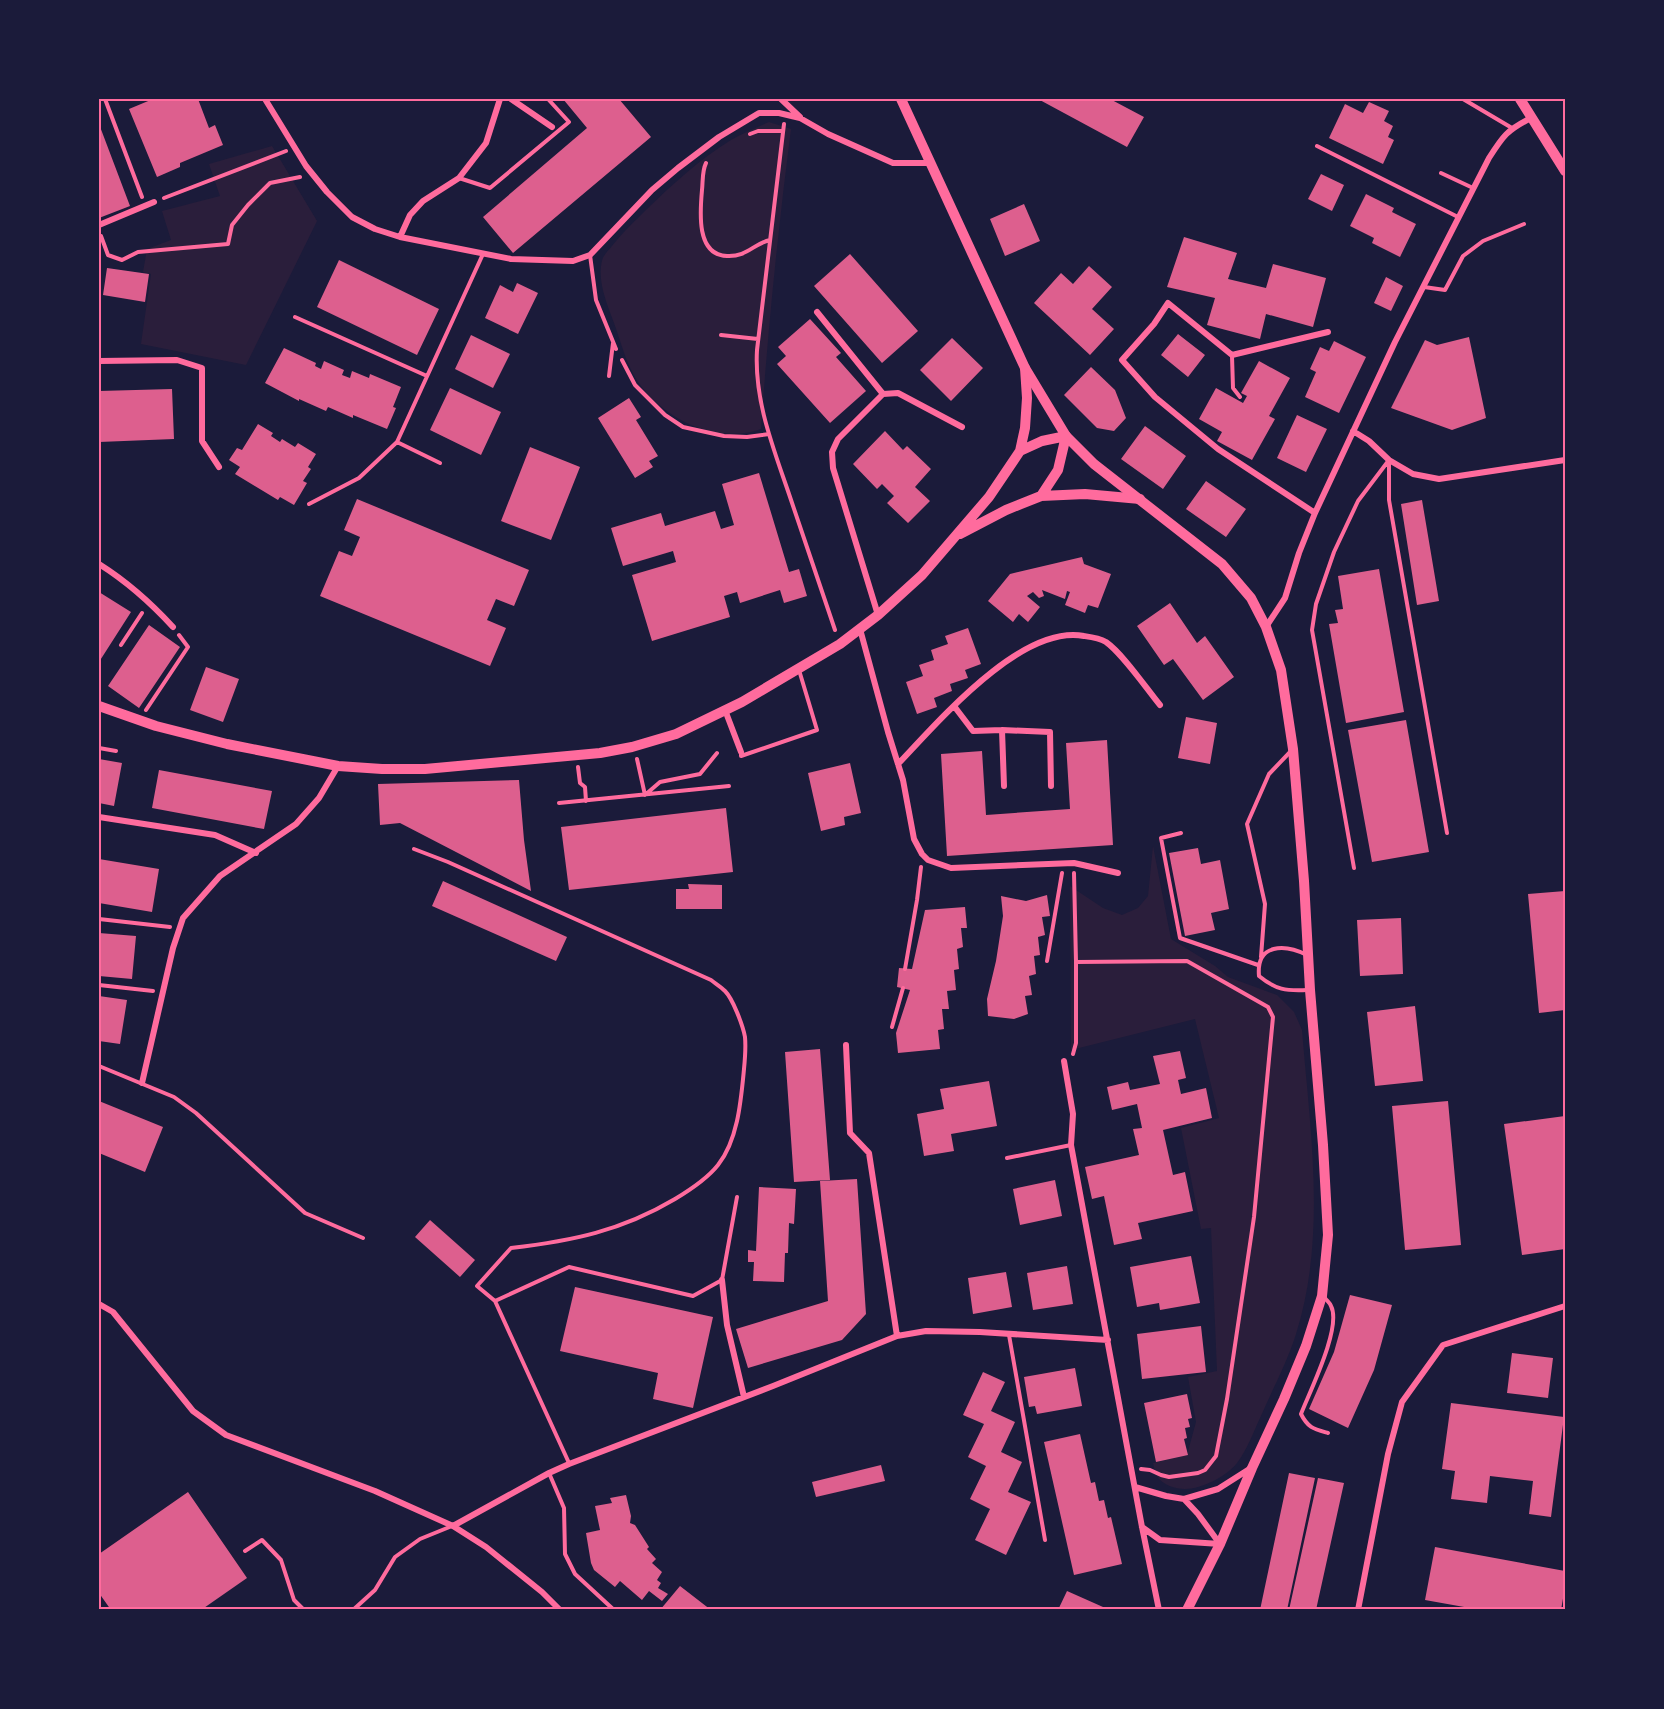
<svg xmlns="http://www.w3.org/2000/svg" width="1664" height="1709" font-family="'PT Sans Narrow',sans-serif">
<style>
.green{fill:#2a1e3b}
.building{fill:#dd5f8e}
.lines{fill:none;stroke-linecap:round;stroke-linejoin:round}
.path{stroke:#ff6b9d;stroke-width:4}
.service{stroke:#ff6b9d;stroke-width:4}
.minor{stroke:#ff6b9d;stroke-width:6}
.tertiary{stroke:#ff6b9d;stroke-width:10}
.secondary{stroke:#ff6b9d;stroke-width:10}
.neatline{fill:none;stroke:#ff6b9d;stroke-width:2}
</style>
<rect width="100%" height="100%" fill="#1b1b3a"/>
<path class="green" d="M769,122L791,129C778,229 768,329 761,429C716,445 664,419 638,382C626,364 621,342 614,323C607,304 597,281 602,261C603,255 609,250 612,246C623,232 635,221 647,209C673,184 700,159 731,140C743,133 756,128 769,122Z
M272,146L317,221L246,365L141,344L151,274L143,272L147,249L171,240L162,211L220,196L209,164Z
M1153,846L1171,939L1215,966L1228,977L1277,995L1294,1012L1302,1030C1310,1130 1327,1236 1296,1334C1287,1363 1272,1390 1260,1418C1253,1433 1247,1450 1237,1463C1227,1476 1202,1489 1185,1489C1176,1489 1162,1485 1157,1476C1155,1473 1154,1467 1153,1463L1187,1455L1196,1422L1188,1377L1217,1371L1211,1228L1201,1229L1181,1128L1219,1118L1195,1019L1071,1050L1070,886L1103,908L1122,915L1138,908L1148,896Z"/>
<path class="building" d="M153,99H198L209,128L215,125L223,145L180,163V167L157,177L129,109Z
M563,99H619L651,137L513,253L483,217L587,128Z
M1038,99H1110L1144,117L1127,147Z
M1369,102L1389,111L1384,121L1393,126L1388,137L1394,140L1383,164L1329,138L1345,104L1363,113Z
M99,124L130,206L99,218Z
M1321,174L1344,185L1332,211L1308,199Z
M1366,194L1394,208L1392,212L1416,224L1400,257L1372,243L1374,238L1350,226Z
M1024,204L1040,241L1005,256L990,219Z
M1184,237L1237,253L1228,279L1266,288L1273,264L1326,278L1313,327L1266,314L1260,339L1207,325L1215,298L1167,287Z
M850,254L918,331L882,363L814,286Z
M339,260L439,309L417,355L317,307Z
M1089,266L1112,287L1092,309L1114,329L1090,355L1034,303L1061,273L1073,284Z
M107,268L149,274L145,302L103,295Z
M1386,277L1403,286L1391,311L1374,303Z
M517,283L538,293L518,334L485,318L500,285L513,292Z
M810,319L841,353L836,357L866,391L830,423L777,364L786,356L778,347Z
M1178,334L1205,355L1188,377L1161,355Z
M471,335L510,354L493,388L455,369Z
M1469,337L1486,418L1452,430L1391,408L1425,340L1437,345Z
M952,338L983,368L951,401L920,370Z
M1334,341L1366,357L1339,413L1305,397L1316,372L1310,369L1320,347L1329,351Z
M284,348L316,363L315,366L321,369L324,361L344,370L342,375L350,378L352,371L369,378L370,374L401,387L393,407L396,408L387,429L353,415V418L328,407L326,411L299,399V401L265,383Z
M1259,361L1290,378L1269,416L1275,419L1252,460L1217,441L1222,432L1199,419L1216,388L1243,403L1247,396L1241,393Z
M1091,367L1115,390L1126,418L1114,431L1097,428L1064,395Z
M450,388L501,412L481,455L430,430Z
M172,389L174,439L99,442V391Z
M629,398L641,417L636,420L658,456L649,461L653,467L635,478L598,418Z
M1297,415L1327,429L1306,472L1277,458Z
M258,424L273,433L271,436L280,442L282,439L295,447L298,443L316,454L308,467L311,469L303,481L307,483L294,505L280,497L278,500L235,474L240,467L229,460L237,448L242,450Z
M1145,426L1186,456L1163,489L1121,459Z
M885,431L903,450L907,446L931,469L915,487L930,501L908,523L887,503L894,496L882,484L877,489L853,464Z
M530,447L580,467L551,540L501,521Z
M759,473L789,572L799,569L807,596L784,603L780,590L740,603L737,592L724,596L730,617L652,641L632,575L676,562L673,551L623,566L611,528L661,513L665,526L715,511L721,529L734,525L722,484Z
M1206,481L1246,509L1226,537L1186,509Z
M357,499L529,570L514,606L496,599L487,620L506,628L490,666L320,596L339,551L352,556L360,537L344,530Z
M1422,500L1439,601L1417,605L1401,504Z
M1082,557L1084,564L1111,574L1098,608L1088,605L1085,613L1065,605L1070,592L1067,591L1065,599L1042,590L1044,596L1039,598L1033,592L1027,596L1040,607L1028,622L1019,614L1013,622L988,601L1010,574Z
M1379,569L1404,712L1346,723L1329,624L1338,623L1335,610L1343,609L1338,576Z
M99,592L131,612L99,662Z
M1170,603L1197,643L1205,636L1234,677L1203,700L1173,659L1164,665L1137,626Z
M149,625L180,647L139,708L108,686Z
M968,628L981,664L965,670L968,678L950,684L952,691L934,698L937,707L917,714L906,682L923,676L919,665L934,660L931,650L948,644L945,636Z
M206,667L239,679L223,722L190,710Z
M1186,717L1217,723L1210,764L1178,758Z
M1406,720L1429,852L1372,862L1348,730Z
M1107,740L1113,845L947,856L941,754L982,751L986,815L1070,809L1066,743Z
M99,759L122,763L114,806L99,803Z
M850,763L861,813L844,817L845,825L821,831L808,773Z
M159,770L272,791L264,829L152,808Z
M519,780L524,840L531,891L400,823L380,825L378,784Z
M726,808L733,872L569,890L561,827Z
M1198,848L1201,864L1220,860L1229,909L1211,913L1215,930L1185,936L1169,853Z
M99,859L159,869L152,912L99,903Z
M443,881L567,937L556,961L432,906Z
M688,884L722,885V909H676V889H689Z
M1565,891V1010L1539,1013L1528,894Z
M1047,895L1050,916L1042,917L1045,935L1038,937L1040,955L1034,956L1036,974L1029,976L1032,995L1025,996L1028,1014L1014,1019L988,1016L987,999L996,961L1003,916L1001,896L1026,901Z
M965,907L967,928H961L963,947L957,949L959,969L954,970L956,990L947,991L949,1009H942L944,1029L938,1030L940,1049L898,1053L896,1033L910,990L897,987L899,968L912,969L925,910Z
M1401,918L1403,974L1360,976L1357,920Z
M99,933L136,936L132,979L99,976Z
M99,996L127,1000L120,1044L99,1041Z
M1415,1006L1423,1081L1375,1086L1367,1012Z
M820,1049L830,1180L794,1182L785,1052Z
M1180,1051L1186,1078L1178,1080L1181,1094L1206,1088L1212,1118L1163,1130L1173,1175L1185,1172L1193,1211L1138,1223L1142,1239L1114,1245L1104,1196L1092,1199L1085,1167L1139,1155L1133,1129L1142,1128L1137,1104L1112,1110L1107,1087L1128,1082L1130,1090L1160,1084L1153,1056Z
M989,1081L997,1126L951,1134L954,1151L924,1156L917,1114L944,1109L940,1089Z
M99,1101L163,1127L145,1172L99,1153Z
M1448,1101L1461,1245L1405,1250L1392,1106Z
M1565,1116V1249L1522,1255L1504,1124Z
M857,1179L866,1314L842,1340L748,1368L736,1329L828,1301L820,1181Z
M1055,1180L1062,1216L1020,1225L1013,1189Z
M759,1187L796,1189L794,1224L789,1223L788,1253H785L784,1282L753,1281L754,1262H748V1250L756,1251Z
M430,1220L475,1260L460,1277L415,1237Z
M1191,1256L1200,1303L1160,1310L1159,1303L1137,1307L1130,1267Z
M1067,1266L1073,1304L1033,1310L1027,1273Z
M1006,1272L1012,1307L973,1314L968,1278Z
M575,1287L713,1317L693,1408L653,1399L658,1373L560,1351Z
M1350,1295L1392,1305L1374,1370L1348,1428L1309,1409L1334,1352Z
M1201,1326L1206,1372L1142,1379L1137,1334Z
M1512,1353L1553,1358L1548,1398L1507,1393Z
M1075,1368L1082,1406L1037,1414L1035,1406L1029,1407L1024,1377Z
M983,1372L1005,1382L991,1411L1015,1422L1001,1452L1022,1462L1008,1492L1031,1502L1006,1555L975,1540L990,1509L970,1499L986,1466L968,1457L984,1424L963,1415Z
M1187,1394L1192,1418L1188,1419L1190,1427L1185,1428L1187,1438L1184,1439L1188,1455L1156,1462L1144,1403Z
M1451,1403L1564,1417L1551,1517L1529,1514L1533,1481L1490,1476L1487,1503L1451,1499L1455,1471L1442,1469Z
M1080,1434L1091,1483L1095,1482L1099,1501L1104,1500L1108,1518L1111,1517L1122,1564L1074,1575L1044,1442Z
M881,1465L885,1481L816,1497L812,1482Z
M1289,1473L1315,1478L1287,1610H1260Z
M1318,1478L1344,1483L1316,1610H1289Z
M188,1492L247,1578L201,1610H111L99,1593V1554Z
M626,1495L631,1516L630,1523L635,1525L649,1547L647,1549L656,1559L652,1563L662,1572L657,1580L661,1583L658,1588L668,1594L662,1601L649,1591L642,1600L620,1581L615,1587L594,1570L591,1563L586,1533L600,1530L595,1506L612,1503L610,1498Z
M1435,1547L1565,1571V1587L1561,1610H1481L1425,1600Z
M680,1586L711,1610H660Z
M1067,1591L1103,1607L1102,1610H1058Z"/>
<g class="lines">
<path class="path" d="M105,99L142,197
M784,124L757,350C754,400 773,447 789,494C804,539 820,585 835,630
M750,134L758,131H783
M706,163C702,171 703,181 702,190C700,212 696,255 727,256C747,257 753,244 770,240
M164,198L286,151
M101,236L108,255L122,260L138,252L228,244L232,225L248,205L270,183L300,177
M721,335L758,339
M622,360L635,385L665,415L683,427L724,436L747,437L769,434
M121,645L142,613
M146,710L188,647L179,635
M99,748L116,751
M637,759L645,795L660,782L700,774L717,753
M578,767L580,783L585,787L586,801
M559,803L729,786
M1074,873L1076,962L1187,961L1268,1007L1273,1017L1254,1217L1227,1399L1216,1456L1205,1470L1198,1473L1169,1477L1161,1475L1150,1470L1141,1469
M99,919L170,927
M1047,961L1062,873
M905,969L917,900L921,867
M99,985L153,991
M892,1027L903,988
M1073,1054L1076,1043V962"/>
<path class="service" d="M1463,99L1512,128
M1317,146L1458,217
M1441,173L1473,188
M459,178L490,188L569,122L548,99
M590,255L596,300L616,349
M1424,287L1445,290L1463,256L1483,241L1524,224
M295,317L427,376
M1232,356L1233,388L1240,397
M609,376L613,343
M1389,461V500L1447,833
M440,463L397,442L483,254
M309,504L359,478L397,442
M741,752V756L817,730L799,670
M1181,833L1161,838L1180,938L1258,965
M414,849L448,862L711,980C716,984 721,987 725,991C733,999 743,1026 745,1037C746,1048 745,1059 744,1069C741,1100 738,1140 718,1165C707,1179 690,1190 675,1199C621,1231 572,1241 511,1248L477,1286L495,1301L569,1463
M1354,868L1312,630L1316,604L1334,552L1358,501L1389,460
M1261,957L1265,904L1247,824L1269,774L1291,751
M1307,990C1286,991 1276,990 1259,976C1256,943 1285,944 1307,955
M99,1066L174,1097L196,1113L305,1213L363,1238
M1007,1158L1071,1145
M1325,1298C1327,1301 1330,1303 1331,1306C1342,1327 1310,1391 1301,1414C1308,1428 1314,1429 1328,1433
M495,1301L569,1267L693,1296L722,1280L737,1197
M1009,1335L1045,1540
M549,1473L564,1508L565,1554L575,1574L614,1610
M245,1551L262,1540L281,1560L294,1600L304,1610
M353,1610L375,1590L395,1557L420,1539L452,1526"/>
<path class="minor" d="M265,99L306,166L327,192L352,217L375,229L400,237L511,259L573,261L590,255L652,190L678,168L719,137L759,113H779L800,118L828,134L893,163H930
M511,99L552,127
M781,99L800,117
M99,225L154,202
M400,237L410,215L423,201L459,178L486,143L500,99
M817,312L883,394
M99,361L177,360L202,368V441L219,467
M1353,431L1369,441L1389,460L1413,474L1439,479L1565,460
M1315,513L1218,449L1155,397L1122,360L1154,324L1168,303L1232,355L1328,332
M99,564C126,581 151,603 173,627
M878,615L833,468L832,452L838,439L883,394L898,393L962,427
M1266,627L1285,598L1299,553L1315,513L1395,342L1489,158C1503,136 1507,130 1531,118
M860,629L888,732L903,780L914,839L922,854L928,860L951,868L1074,863L1118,873
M954,706L973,731L1002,730L1004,786
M725,710L741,752
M1002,730L1050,732L1051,786
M898,764C938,722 1021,624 1084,636C1091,637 1099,638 1106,642C1123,654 1146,688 1160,705
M99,817L215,835L256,853
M846,1045L850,1133L869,1153L897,1336
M1064,1061L1073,1114L1071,1145L1142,1527L1159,1610
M142,1083L173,948L183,918L220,876L296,824L319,798L338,766
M722,1280L727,1325L744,1397
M99,1304L113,1312L193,1411L226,1435L375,1491L453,1526L486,1547L542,1592L560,1610
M1135,1487L1166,1496L1184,1499L1218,1489L1251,1468
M1184,1499L1198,1514L1220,1544
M453,1526L549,1473L569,1464L773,1386L897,1336L926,1331L980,1332L1108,1340
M1142,1527L1160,1540L1220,1544
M1358,1610L1388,1454L1402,1402L1443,1345L1565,1306"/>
<path class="tertiary" d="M1020,451L1042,441L1066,436L1058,470L1041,496
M960,534L1006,510L1041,496L1085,494L1140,499
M99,706L156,726L227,744L338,766L382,769H425L600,753L632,747L676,734L742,702L840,644L878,615L922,575L989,497L1020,451L1025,428L1027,398L1025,368"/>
<path class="secondary" d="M901,99L1025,368L1066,436L1094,464L1222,564L1251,598L1266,627L1281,670L1293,749L1304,881L1310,990L1323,1145L1328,1235L1322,1296L1306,1346L1284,1399L1252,1468L1220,1544L1187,1610
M1520,99L1565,171"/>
</g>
<rect width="1664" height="1709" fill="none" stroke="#1b1b3a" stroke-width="201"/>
<rect x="100" y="100" width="1464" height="1508" class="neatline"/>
</svg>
